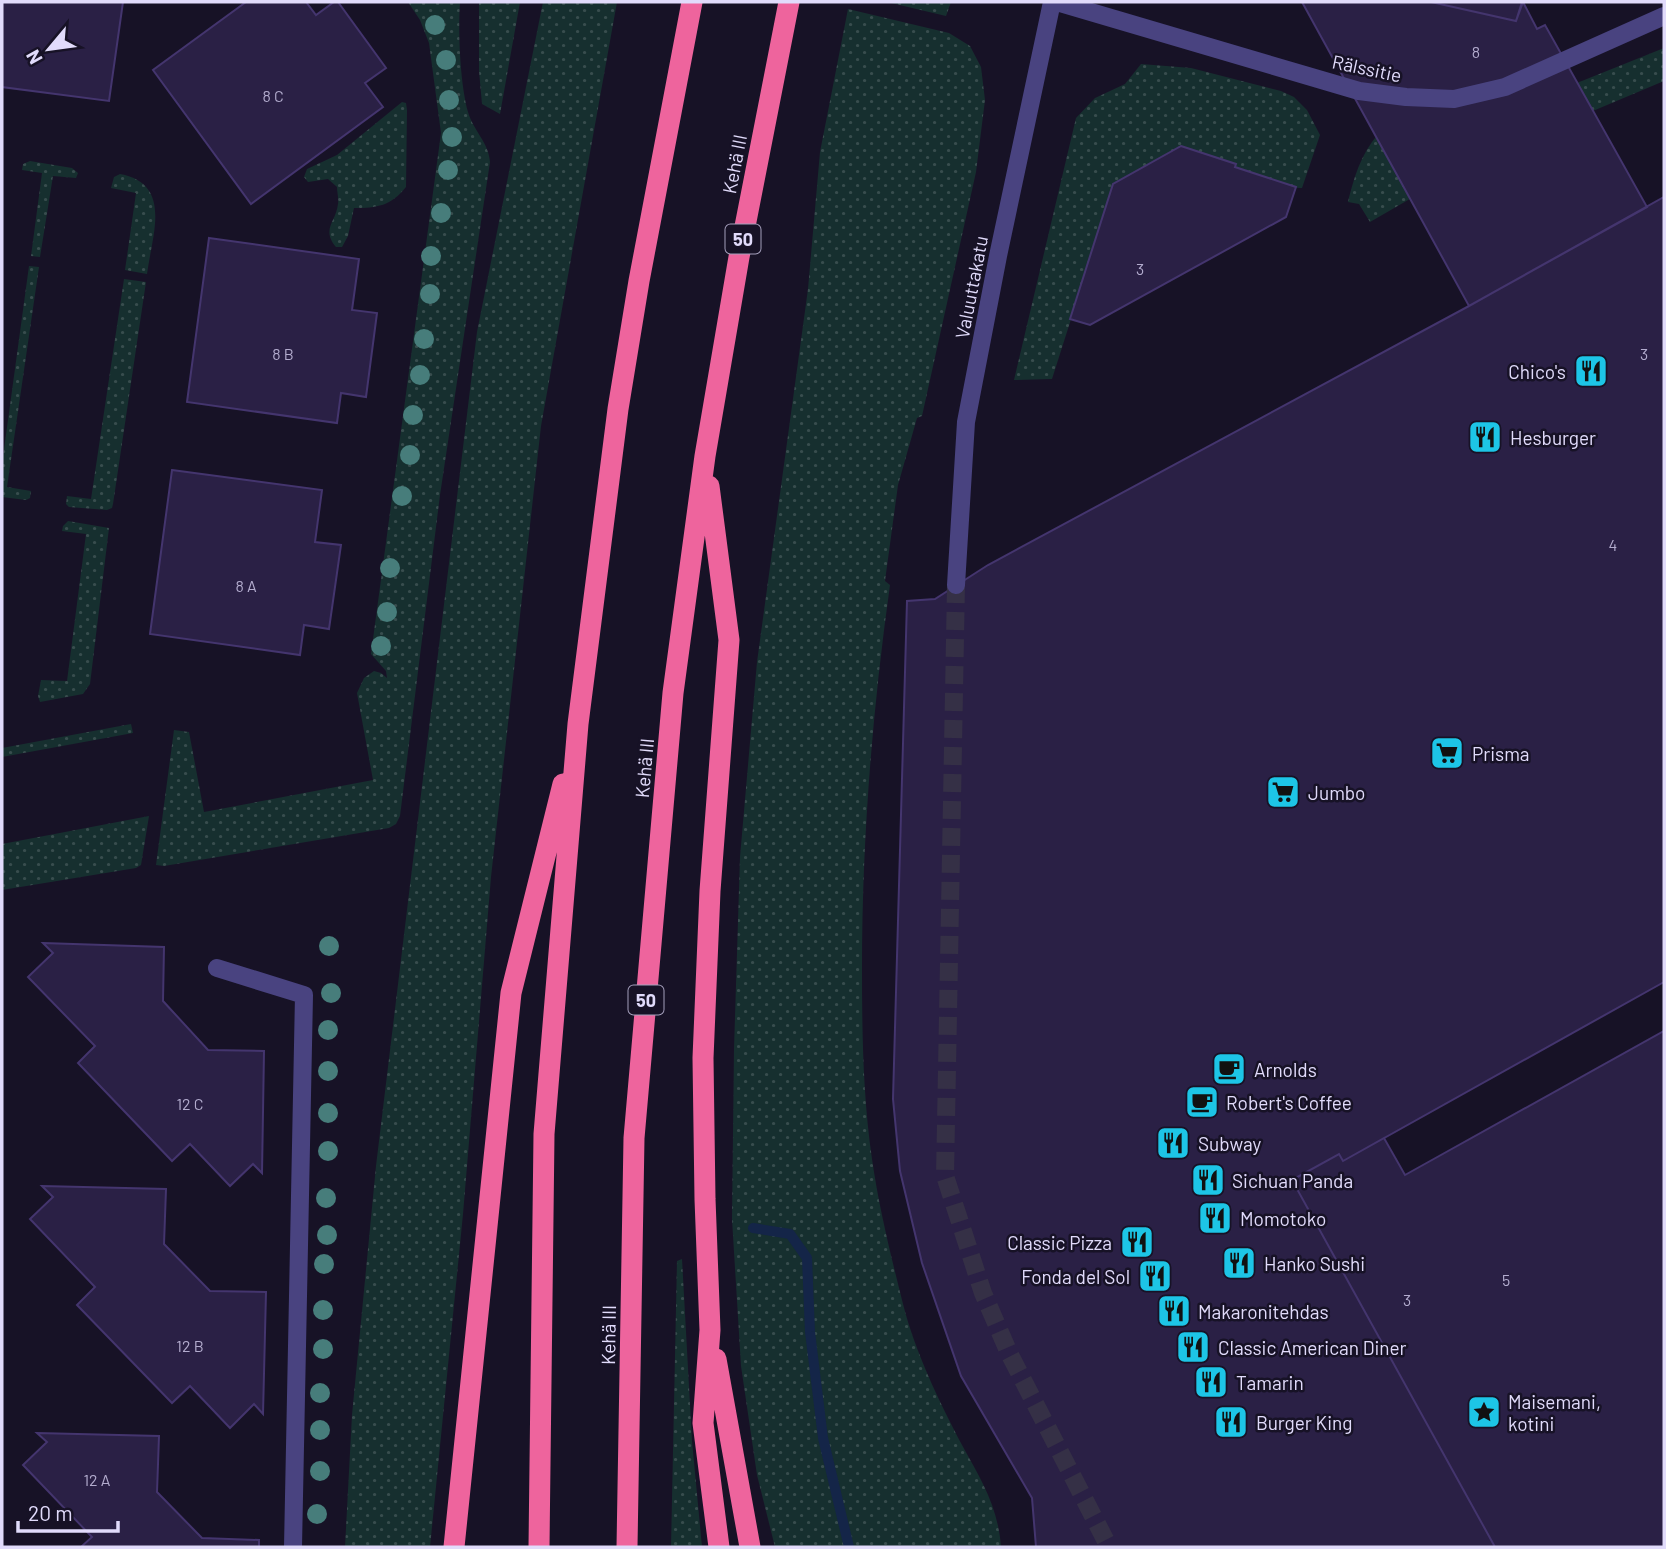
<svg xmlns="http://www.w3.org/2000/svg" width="1666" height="1549" font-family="Barlow,sans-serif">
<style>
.grass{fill:url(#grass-dots)}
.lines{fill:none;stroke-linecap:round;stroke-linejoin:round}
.stream{stroke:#142548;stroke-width:10}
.building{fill:#2a2045;stroke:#44356e;stroke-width:2}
.minor-tunnel{stroke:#353046;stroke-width:18;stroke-dasharray:18 9;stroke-linecap:butt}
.minor{stroke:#494380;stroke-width:18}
.highway{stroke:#ee649d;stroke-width:21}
.tree{fill:#477d7b}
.labels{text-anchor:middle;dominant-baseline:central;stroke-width:5;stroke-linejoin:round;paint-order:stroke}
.number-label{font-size:16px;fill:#b3acce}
.shield{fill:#171226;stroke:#a49fbb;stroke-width:2}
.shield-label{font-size:18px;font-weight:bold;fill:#e1dbfb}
.street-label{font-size:19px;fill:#e1dbfb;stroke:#171226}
.poi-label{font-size:19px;fill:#e1dbfb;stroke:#171226;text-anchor:start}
</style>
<defs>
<pattern id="grass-dots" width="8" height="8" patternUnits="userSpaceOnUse" patternTransform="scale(1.75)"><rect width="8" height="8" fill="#162f2f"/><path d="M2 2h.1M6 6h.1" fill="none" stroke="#384d4e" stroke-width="1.8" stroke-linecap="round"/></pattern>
</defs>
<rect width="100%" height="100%" fill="#171226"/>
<path class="grass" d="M408,2H460C458,32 460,83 468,112C473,130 489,143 490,162L440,495L400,816L396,824L389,828L164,866L156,865L174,730L189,732L204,812L373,780L357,693L364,678L374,671L381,673L387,678L386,671L371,654L441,133L429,43L420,20Z
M479,2H520L500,114L482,104L479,71Z
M543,2H617L541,426L491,877L463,1214L430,1547H345L352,1415L376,1166L477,332Z
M887,2H951L946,16Z
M848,9L949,33L970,46L981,67L985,100L976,172L922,416L917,418L898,485L885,581L890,585C872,713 862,841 862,970C862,1033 863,1097 872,1159C879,1208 891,1256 903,1304C915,1352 939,1401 962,1445C981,1480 998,1506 1001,1547H775L757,1475L741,1366L732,1219L734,1049L740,857L757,662L808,289L820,152Z
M1664,48V81L1479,159L1370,222L1359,204L1348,202C1355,174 1362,151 1382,130L1487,119Z
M1141,64L1191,68L1281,91L1294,97L1307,110L1320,135L1302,188L1114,184L1052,379L1014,380L1076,118L1095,98L1125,84Z
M402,102L406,103L407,110L406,187C391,206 377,208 354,208L348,236L342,247H336C321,229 336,222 338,204C339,199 337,192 337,187L328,179L308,182L304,177L307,169L337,155Z
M30,161L72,168L78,173L76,178L53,176L40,257L31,256L42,173L22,170L23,164Z
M120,174C173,184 152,235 147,274L125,270L136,193L111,188L114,177Z
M29,266L39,267L7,487L31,491L30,498L26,500L2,497V464Z
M124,279L146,282L113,504L112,508L107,510L69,507L66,504L67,496L91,499Z
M68,521L109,528L90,684L83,694L40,702L38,696L41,680L67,681L86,534L62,531L63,526Z
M131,724L133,733L2,757V748Z
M149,816L141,865L136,868L2,890V844Z
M682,1259L692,1441L702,1547H671L677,1261Z"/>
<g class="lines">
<path class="stream" d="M753,1228L790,1234L807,1258L810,1332L823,1438L849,1547"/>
</g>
<path class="building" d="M2,2H123L109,101L2,87Z
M246,2H306L316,15L334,2H338L386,68L365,83L383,107L251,204L153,70Z
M1302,2H1431L1516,21L1523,2L1537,29L1545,25L1647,207L1469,306Z
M1431,2H1522L1516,21Z
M1181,146L1236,164L1235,167L1296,187L1286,217L1090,325L1070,319L1113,184Z
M1664,197V982L1343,1161L1339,1154L1292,1180L1495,1547H1036L1032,1498L961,1376L922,1263L900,1171L893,1099L907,601L935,599L988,565L1469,306Z
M209,238L359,259L352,310L377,313L366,397L341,393L337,423L187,402Z
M172,470L322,490L315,542L341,545L329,629L304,625L300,655L150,634Z
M43,943L164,947L163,1001L208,1050L264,1051L262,1173L253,1164L230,1186L190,1144L172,1161L78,1063L95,1046L28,977L53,953Z
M1664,1031V1547H1495L1292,1180L1339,1154L1343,1161L1384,1138L1405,1175Z
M42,1186L166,1189L164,1244L210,1291L266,1292L263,1414L254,1404L230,1428L190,1386L172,1403L77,1305L95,1287L30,1219L53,1197Z
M37,1433L159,1436L157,1492L202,1538L259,1540V1547H81L92,1537L23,1465L47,1442Z"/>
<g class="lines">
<path class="minor-tunnel" d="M956,585L945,1176L983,1293L1009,1353L1109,1547"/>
<path class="minor" d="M1057,2L1359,91L1406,97L1454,99L1505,87L1664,16
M956,585L966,422L998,256L1052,2
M217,968L304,995L293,1547"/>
<path class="highway" d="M709,486L729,640L710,891L703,1058L705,1199L710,1330L703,1423L719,1547
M716,1359L750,1547
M454,1547L511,993L563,784
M539,1547L544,1134L578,724L618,409L639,281L692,2
M627,1547L634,1138L673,693L705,456L739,257L789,2"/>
</g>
<g class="tree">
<circle cx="435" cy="25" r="10"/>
<circle cx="446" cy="60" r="10"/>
<circle cx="449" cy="100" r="10"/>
<circle cx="452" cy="137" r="10"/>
<circle cx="448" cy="170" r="10"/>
<circle cx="441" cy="213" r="10"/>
<circle cx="431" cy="256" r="10"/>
<circle cx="430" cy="294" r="10"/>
<circle cx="424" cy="339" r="10"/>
<circle cx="420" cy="375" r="10"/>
<circle cx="413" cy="415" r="10"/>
<circle cx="410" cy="455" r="10"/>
<circle cx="402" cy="496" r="10"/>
<circle cx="390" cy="568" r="10"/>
<circle cx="387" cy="612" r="10"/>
<circle cx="381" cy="646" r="10"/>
<circle cx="329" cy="946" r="10"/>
<circle cx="331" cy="993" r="10"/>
<circle cx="328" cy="1030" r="10"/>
<circle cx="328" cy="1071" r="10"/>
<circle cx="328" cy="1113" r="10"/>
<circle cx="328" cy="1151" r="10"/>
<circle cx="326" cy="1198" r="10"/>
<circle cx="327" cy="1235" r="10"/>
<circle cx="324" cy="1264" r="10"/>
<circle cx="323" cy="1310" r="10"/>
<circle cx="323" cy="1349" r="10"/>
<circle cx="320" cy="1393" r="10"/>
<circle cx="320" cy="1430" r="10"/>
<circle cx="320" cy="1471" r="10"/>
<circle cx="317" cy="1514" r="10"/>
</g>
<defs>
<symbol id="restaurant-square" viewBox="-11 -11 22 22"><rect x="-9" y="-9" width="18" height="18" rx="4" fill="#1dc5e6" stroke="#171226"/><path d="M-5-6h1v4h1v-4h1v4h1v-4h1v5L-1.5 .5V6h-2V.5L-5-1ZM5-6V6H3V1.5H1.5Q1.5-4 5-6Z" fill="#111"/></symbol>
<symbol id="supermarket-square" viewBox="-11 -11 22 22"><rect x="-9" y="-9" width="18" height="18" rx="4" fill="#1dc5e6" stroke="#171226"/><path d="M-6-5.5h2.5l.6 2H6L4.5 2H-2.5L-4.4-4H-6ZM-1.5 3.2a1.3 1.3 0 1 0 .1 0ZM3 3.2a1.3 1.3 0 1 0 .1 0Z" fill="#111"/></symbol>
<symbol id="cafe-square" viewBox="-11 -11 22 22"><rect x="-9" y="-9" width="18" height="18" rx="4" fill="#1dc5e6" stroke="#171226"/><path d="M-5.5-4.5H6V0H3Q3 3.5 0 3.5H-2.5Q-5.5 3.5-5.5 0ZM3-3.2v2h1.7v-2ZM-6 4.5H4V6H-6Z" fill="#111"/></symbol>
<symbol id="sight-square" viewBox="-11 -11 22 22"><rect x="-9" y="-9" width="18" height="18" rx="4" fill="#1dc5e6" stroke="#171226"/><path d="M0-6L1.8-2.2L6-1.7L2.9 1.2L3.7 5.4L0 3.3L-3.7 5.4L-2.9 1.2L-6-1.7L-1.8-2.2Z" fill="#111"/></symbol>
</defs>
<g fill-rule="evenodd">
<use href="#restaurant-square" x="1572" y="352" width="38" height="38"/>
<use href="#restaurant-square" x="1466" y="418" width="38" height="38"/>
<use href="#supermarket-square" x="1428" y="734" width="38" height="38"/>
<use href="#supermarket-square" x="1264" y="773" width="38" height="38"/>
<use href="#cafe-square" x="1210" y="1050" width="38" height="38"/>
<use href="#cafe-square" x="1183" y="1083" width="38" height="38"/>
<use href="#restaurant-square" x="1154" y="1124" width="38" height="38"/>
<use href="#restaurant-square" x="1189" y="1161" width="38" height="38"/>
<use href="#restaurant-square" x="1196" y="1199" width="38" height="38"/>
<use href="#restaurant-square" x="1118" y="1223" width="38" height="38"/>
<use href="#restaurant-square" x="1220" y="1244" width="38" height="38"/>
<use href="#restaurant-square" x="1136" y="1257" width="38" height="38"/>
<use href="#restaurant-square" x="1155" y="1292" width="38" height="38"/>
<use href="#restaurant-square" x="1174" y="1328" width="38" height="38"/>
<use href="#restaurant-square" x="1192" y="1363" width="38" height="38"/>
<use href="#sight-square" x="1465" y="1393" width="38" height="38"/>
<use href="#restaurant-square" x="1212" y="1403" width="38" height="38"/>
</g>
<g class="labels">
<g class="number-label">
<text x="1476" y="51">8</text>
<text x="273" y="95">8 C</text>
<text x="1140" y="268">3</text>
<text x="283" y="353">8 B</text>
<text x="1644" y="353">3</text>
<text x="1613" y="544">4</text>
<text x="246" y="585">8 A</text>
<text x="190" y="1103">12 C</text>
<text x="1506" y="1279">5</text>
<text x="1407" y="1299">3</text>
<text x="190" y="1345">12 B</text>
<text x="97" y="1479">12 A</text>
</g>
<g class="shield">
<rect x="725.5" y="224.5" width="35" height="29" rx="5"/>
<rect x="628.5" y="985.5" width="35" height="29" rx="5"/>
</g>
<g class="shield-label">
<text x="743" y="239">50</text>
<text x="646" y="1000">50</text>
</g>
<g class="street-label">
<text transform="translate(1367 68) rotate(12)">Rälssitie</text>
<text transform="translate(734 164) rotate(-79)">Kehä III</text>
<text transform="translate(971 287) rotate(-79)">Valuuttakatu</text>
<text transform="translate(644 768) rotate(-85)">Kehä III</text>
<text transform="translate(608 1335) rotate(-89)">Kehä III</text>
</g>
<g class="poi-label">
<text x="1566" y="371" text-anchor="end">Chico's</text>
<text x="1510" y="437">Hesburger</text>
<text x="1472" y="753">Prisma</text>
<text x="1308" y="792">Jumbo</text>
<text x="1254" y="1069">Arnolds</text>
<text x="1226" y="1102">Robert's Coffee</text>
<text x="1198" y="1143">Subway</text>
<text x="1232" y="1180">Sichuan Panda</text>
<text x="1240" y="1218">Momotoko</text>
<text x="1112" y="1242" text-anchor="end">Classic Pizza</text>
<text x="1264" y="1263">Hanko Sushi</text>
<text x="1130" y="1276" text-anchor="end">Fonda del Sol</text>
<text x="1198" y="1311">Makaronitehdas</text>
<text x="1218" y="1347">Classic American Diner</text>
<text x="1236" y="1382">Tamarin</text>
<text x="1508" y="1401">Maisemani,<tspan x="1508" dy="22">kotini</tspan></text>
<text x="1256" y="1422">Burger King</text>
</g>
</g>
<rect width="1666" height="1549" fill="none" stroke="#e1dbfb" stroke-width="7"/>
<g transform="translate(49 49) rotate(241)" stroke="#171226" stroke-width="5" paint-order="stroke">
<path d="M0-5L12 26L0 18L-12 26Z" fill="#e1dbfb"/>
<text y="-10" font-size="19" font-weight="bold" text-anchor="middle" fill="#e1dbfb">N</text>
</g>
<path d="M18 1521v10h100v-10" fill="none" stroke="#e1dbfb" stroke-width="3.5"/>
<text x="28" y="1521" font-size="21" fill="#e1dbfb" stroke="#171226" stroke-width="5" paint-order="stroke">20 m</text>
</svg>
